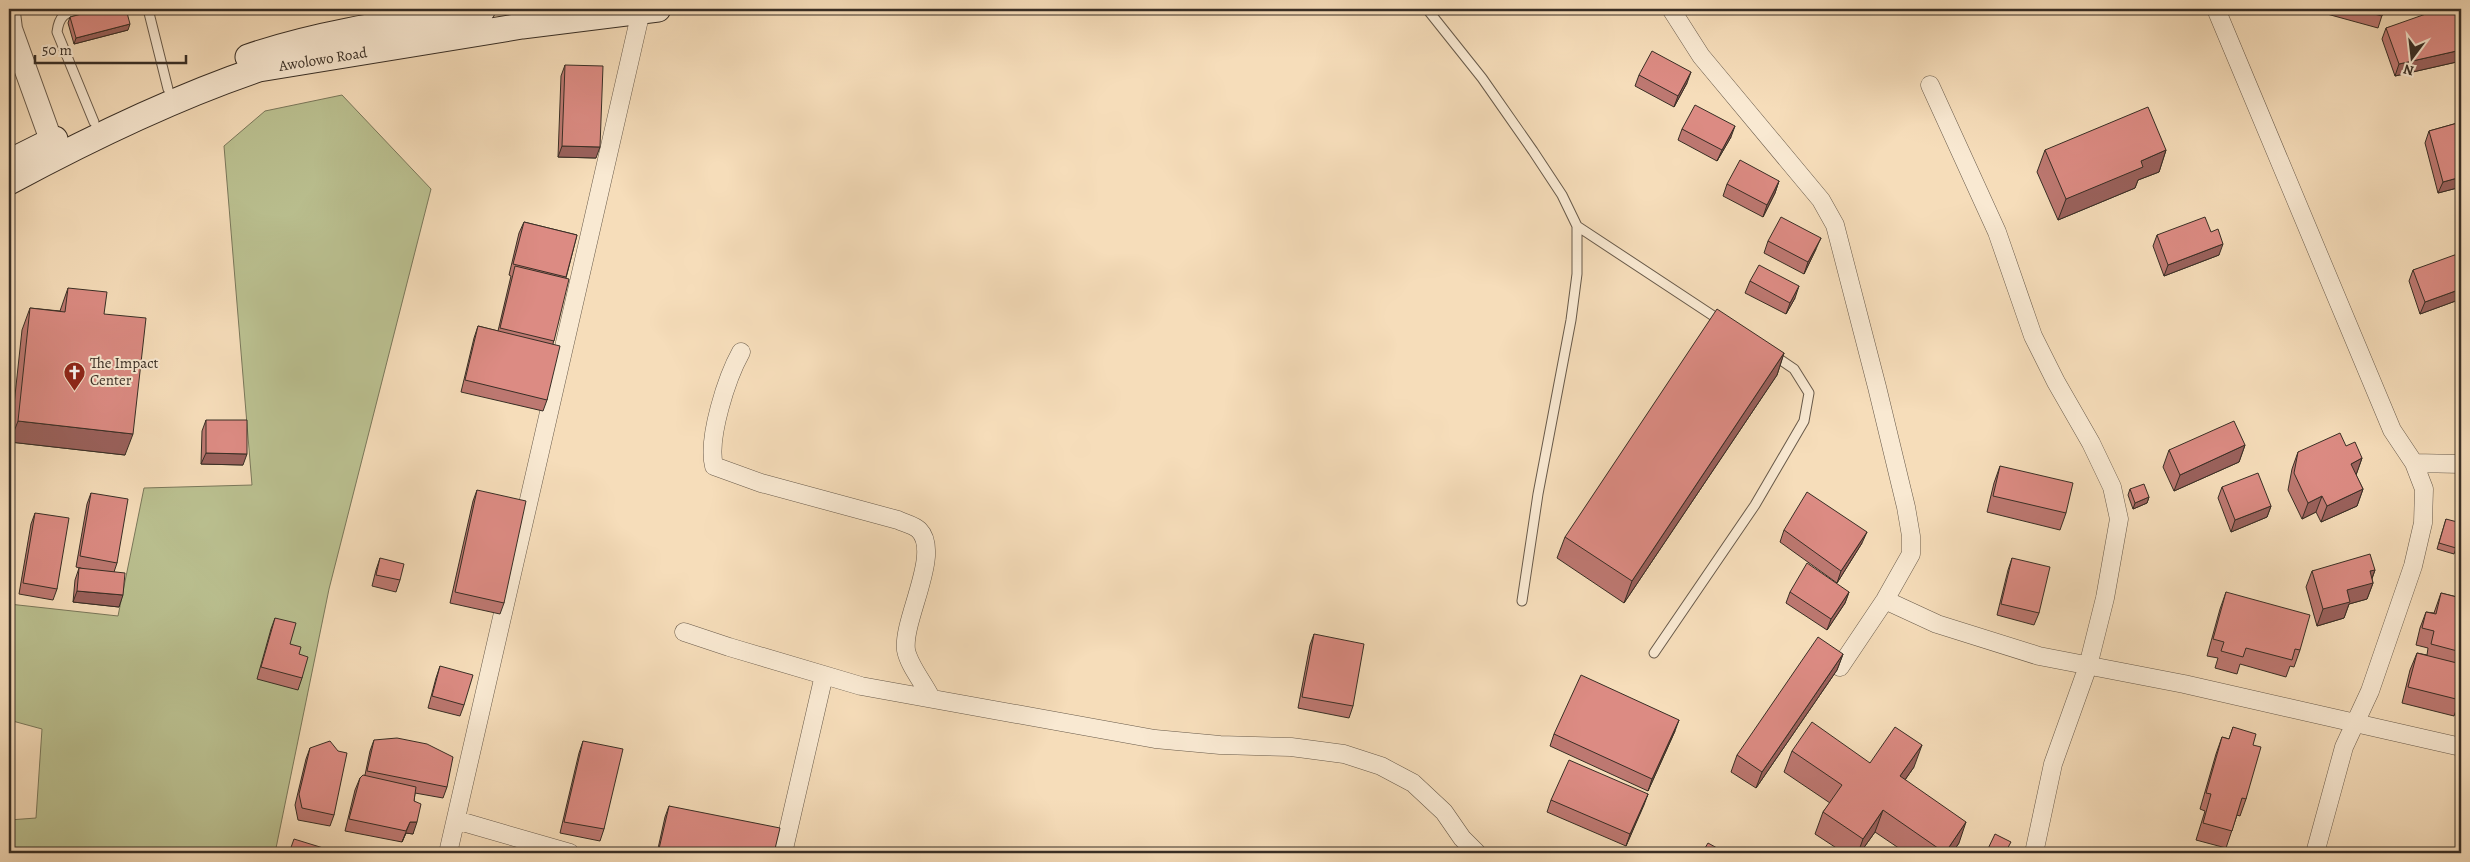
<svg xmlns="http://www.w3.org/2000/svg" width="2470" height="862" font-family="Alegreya,serif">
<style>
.green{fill:#bbc191;stroke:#7a785b}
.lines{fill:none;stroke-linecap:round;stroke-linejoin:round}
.service-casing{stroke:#685a4a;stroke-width:11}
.minor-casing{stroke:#685a4a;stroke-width:19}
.tertiary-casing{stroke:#685a4a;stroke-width:24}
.secondary-casing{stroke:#382e25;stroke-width:27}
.service{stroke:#f9e9d2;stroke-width:9}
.minor{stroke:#f9e9d2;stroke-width:18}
.tertiary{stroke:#f9e9d2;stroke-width:22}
.secondary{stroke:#f9e9d2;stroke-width:25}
.wall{fill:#bd7871;stroke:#382e25}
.shaded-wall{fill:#9a615c;stroke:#382e25}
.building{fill:#dc8b83;stroke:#382e25}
.labels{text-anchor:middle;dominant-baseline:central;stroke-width:4;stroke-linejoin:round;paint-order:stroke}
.street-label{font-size:15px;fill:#382e25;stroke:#f9e9d2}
.poi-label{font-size:15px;fill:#382e25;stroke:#f9e9d2;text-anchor:start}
</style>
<rect width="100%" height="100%" fill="#f6ddba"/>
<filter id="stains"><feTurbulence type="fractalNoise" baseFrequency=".004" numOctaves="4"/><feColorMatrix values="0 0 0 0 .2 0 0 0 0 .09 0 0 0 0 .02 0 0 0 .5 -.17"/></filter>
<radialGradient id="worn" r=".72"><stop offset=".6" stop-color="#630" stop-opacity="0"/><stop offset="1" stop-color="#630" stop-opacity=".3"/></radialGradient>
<path class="green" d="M342,95L431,189L329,589L275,853H9V820L36,818L42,729L9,720V604L118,616L144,488L252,485L224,146L265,111Z"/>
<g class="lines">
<defs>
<path id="service" d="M80,9C65,12 59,16 57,32L94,122
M148,9L168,89
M1427,9L1482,78L1533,151L1562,195L1577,226V274L1571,320L1538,494L1522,601
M1577,226L1721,321
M1654,653L1755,505L1804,421L1809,393L1794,369L1772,354"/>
<path id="minor" d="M1671,9L1701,56L1821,200L1835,225L1877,387L1906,507L1911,536V554L1885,600L1840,667
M2216,9L2392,430L2414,463L2424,489L2423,523L2413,566L2370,691L2344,747L2315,853
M1930,85L1997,232L2033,336L2056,382L2091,443L2112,487L2119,519L2105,598L2088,666L2053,764L2034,853
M741,352C727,377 707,438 714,466L761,483L898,520C904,523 914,525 919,530C942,553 902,620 906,650C909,666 924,683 931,698
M2414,463L2461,464
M1885,600L1937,624L2039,656L2184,684L2461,747
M684,632L729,647L861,686L1155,739L1220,745L1291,747L1344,754L1381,766L1413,783L1444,812L1462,838L1477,853
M456,820L570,853
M448,853L641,11
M783,853L824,675"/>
<path id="tertiary" d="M9,13L11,29L51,140"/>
<path id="secondary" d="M248,57C323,31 405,21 483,9
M9,162L55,139
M9,182C89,139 173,98 259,69L522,26L658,9"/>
</defs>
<use href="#service" class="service-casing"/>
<use href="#minor" class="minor-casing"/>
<use href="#tertiary" class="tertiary-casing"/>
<use href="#secondary" class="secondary-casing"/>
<use href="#service" class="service"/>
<use href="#minor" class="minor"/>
<use href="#tertiary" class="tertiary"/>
<use href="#secondary" class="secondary"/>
</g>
<path class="wall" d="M2328,9H2384L2378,28L2327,14Z
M2461,9V61L2395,76L2382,39L2386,28Z
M70,17L128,30L74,44L68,23Z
M565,65L596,158L558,157L561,76Z
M1639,75L1687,83L1674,107L1635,86Z
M2461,122V187L2438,193L2425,143L2429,131Z
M1682,129L1731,137L1717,161L1678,140Z
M2045,150H2166L2159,172L2138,180L2135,188L2058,220L2037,172Z
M1779,181L1775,193L1763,217L1723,196L1727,184Z
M524,222L577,235L566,278L553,344L547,400L543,411L461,392L474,338L478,326L498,331L511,276L509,275L519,233Z
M2211,232L2219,255L2164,276L2153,246L2157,235Z
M1768,241L1816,249L1804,274L1764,253Z
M2461,258V299L2420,314L2409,281L2413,270Z
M1750,281L1795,298L1786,314L1745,293Z
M68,288L104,314L125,455L10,442L22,330L30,308L60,311Z
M1784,353L1777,375L1624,603L1557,558L1565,537Z
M206,420L243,465L201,464L202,431Z
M2245,445L2239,462L2174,491L2163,467L2169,450Z
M2298,452L2362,458L2356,475L2363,489L2357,506L2321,522L2316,512L2302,519L2288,490L2292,469Z
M2000,466L2066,513L2060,530L1987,512L1994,483Z
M2222,487L2271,506L2267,517L2231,532L2218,498Z
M2130,489L2149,497L2147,503L2133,509L2128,495Z
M477,490L504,603L500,614L450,603L473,501Z
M91,493L117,563L114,572L119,607L73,602L75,580L79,568L84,569L76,567L87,504Z
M35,513L57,589L53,600L19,594L31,524Z
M2446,519L2456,548L2454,554L2437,549Z
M1784,530L1862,543L1837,583L1780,542Z
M380,558L400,580L396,592L372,586L376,570Z
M2012,558L2039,613L2034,625L1997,615L2008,570Z
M2375,570L2372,579L2373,583L2367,599L2349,604L2344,618L2317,626L2306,587L2312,571Z
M1790,592H1849L1845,603L1827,630L1786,603Z
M2226,592L2300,650L2294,667L2290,666L2286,677L2240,664L2237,674L2215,668L2218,658L2207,656L2220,609Z
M2441,593L2461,598V696L2454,716L2402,703L2410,670L2417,653L2427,655L2428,648L2416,645L2420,628L2426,612L2434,613Z
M275,618L290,644L299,654L302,678L298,690L257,679L271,629Z
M1314,634L1353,706L1349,718L1298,708L1310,645Z
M1843,654L1837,670L1756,788L1731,772L1737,755Z
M440,666L464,705L460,716L428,708L436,678Z
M2233,727L2253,745L2246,799L2240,816L2237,815L2226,848L2196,840L2205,811L2200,809L2216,754L2222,737L2229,739Z
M1675,731L1648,791L1550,746L1554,734Z
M374,740L447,787L443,798L415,793L414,801L413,834L406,833L402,842L345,831L355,790L360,778L365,775L370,751Z
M583,741L604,829L600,841L560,833L579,753Z
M310,748L334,815L330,826L298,820L295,805L306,759Z
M1792,751L1870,763L1914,767L1905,780L1959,843L1952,853H1906L1875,832L1860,853H1844L1815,834L1823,812L1830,803L1784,772Z
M1648,794L1626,846L1547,812L1551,800Z
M669,806L774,853H657L665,817Z"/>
<path class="shaded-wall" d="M130,24L128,30L74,44L76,38Z
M2461,50V61L2395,76L2399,64Z
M1691,72L1687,83L1674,107L1678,96Z
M14,73L9,84V74Z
M1735,126L1731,137L1717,161L1722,150Z
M562,146L600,147L596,158L558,157Z
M2166,150L2159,172L2138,180L2135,188L2058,220L2066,199L2141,161Z
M2461,177V187L2438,193L2443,182Z
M1779,181L1775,193L1763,217L1767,205Z
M1821,238L1816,249L1804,274L1808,262Z
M2223,244L2219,255L2164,276L2168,265Z
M1799,286L1795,298L1786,314L1790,303Z
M2461,289V299L2420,314L2425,302Z
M1784,353L1777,375L1624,603L1632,581Z
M18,421L133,434L125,455L10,442Z
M2245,445L2239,462L2174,491L2180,475Z
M206,453L247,454L243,465L201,464Z
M2362,458L2356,475L2344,480L2351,464Z
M2363,489L2357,506L2321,522L2327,506Z
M2322,496L2316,512L2302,519L2308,503Z
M2149,497L2147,503L2133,509L2135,503Z
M2271,506L2267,517L2231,532L2235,520Z
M1867,532L1862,543L1837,583L1841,571Z
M2375,570L2370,583H2373L2367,599L2349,604L2344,618L2317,626L2323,609L2370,571Z
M77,591L123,595L119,607L73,602Z
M1849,592L1845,603L1827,630L1831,619Z
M1843,654L1837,670L1756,788L1762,772Z
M1679,720L1675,731L1648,791L1652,779Z
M1922,745L1914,767L1892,798L1900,776Z
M1648,794L1644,805L1626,846L1630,834Z
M1883,810L1875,832L1860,853H1858L1863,839Z
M410,822H417L413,834L406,833L402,842Z
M1966,822L1959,843L1952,853H1945Z"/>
<path class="building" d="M101,9H126L130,24L76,38L70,17Z
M2354,9H2384L2382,16Z
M2440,9H2461V50L2399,64L2386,28Z
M1652,51L1691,72L1678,96L1639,75Z
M9,59L14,73L9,74Z
M565,65L603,66L600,147L562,146Z
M1695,105L1735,126L1722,150L1682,129Z
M2148,107L2166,150L2141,161L2143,167L2066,199L2045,150Z
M2461,122V177L2443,182L2429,131Z
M1740,160L1779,181L1767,205L1727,184Z
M1781,217L1821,238L1808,262L1768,241Z
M2205,217L2211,232L2218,229L2223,244L2168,265L2157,235Z
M524,222L577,235L566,277L513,264Z
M2460,253L2461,258V289L2425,302L2413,270Z
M1759,265L1799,286L1790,303L1750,281Z
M515,266L569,279L554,341L500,328Z
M68,288L107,292L104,314L146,318L133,434L18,421L30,308L65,312Z
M1717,309L1784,353L1632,581L1565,537Z
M478,326L560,346L547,400L465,380Z
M206,420H247V454L206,453Z
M2234,421L2245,445L2180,475L2169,450Z
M2340,433L2346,446L2355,442L2362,458L2351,464L2363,489L2327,506L2322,496L2308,503L2294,473L2298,452Z
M2000,466L2073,483L2066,513L1993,496Z
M2258,473L2271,506L2235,520L2222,487Z
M2144,484L2149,497L2135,503L2130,489Z
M477,490L526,501L504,603L455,592Z
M1807,492L1867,532L1841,571L1784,530Z
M91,493L128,499L117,563L80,556Z
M35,513L69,518L57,589L23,583Z
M2446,519L2461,523V529L2456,548L2439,543Z
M2370,554L2375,570L2370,571L2373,583L2347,590L2350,602L2323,609L2312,571Z
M380,558L404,564L400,580L376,575Z
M2012,558L2050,567L2039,613L2001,604Z
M1807,563L1849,592L1831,619L1790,592Z
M79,568L125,573L123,595L77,591Z
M2226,592L2310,615L2300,650L2295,649L2292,660L2246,648L2243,657L2221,651L2224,642L2213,639Z
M2441,593L2461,598V652L2431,644L2434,631L2422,628L2426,612L2436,614Z
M275,618L296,623L290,644L301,647L299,654L308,657L302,678L261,667Z
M1314,634L1364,644L1353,706L1302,697Z
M1818,637L1843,654L1762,772L1737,755Z
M2417,653L2461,664V696L2460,700L2408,687Z
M440,666L473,675L464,705L432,696Z
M1581,675L1679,720L1652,779L1554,734Z
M1812,722L1870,763L1895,727L1922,745L1900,776L1966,822L1945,853L1883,810L1863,839L1823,812L1842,785L1792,751Z
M2233,727L2256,734L2253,745L2261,747L2246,799L2242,798L2232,831L2203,823L2211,794L2206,793L2222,737L2229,739Z
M397,738L427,744L453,757L447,787L367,771L374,740Z
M330,741L338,751L347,753L334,815L302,808L299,794L310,748Z
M583,741L623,749L604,829L564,822Z
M1569,760L1648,794L1630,834L1551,800Z
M363,775L416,787L414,801L421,804L417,822H410L406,831L349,819L360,778Z
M669,806L780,828L774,853H658Z
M1995,834L2011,842L2005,853H1986Z
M294,839L333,851L332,853H289Z
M1708,843L1726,853H1702Z"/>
<defs>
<symbol id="church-pin" viewBox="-11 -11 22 30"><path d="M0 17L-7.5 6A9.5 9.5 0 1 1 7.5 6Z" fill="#8f2418" stroke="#f9e9d2"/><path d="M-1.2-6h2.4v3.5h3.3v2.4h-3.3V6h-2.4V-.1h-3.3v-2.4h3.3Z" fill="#fff"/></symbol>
</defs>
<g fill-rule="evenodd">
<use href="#church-pin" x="62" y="360" width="25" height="34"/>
</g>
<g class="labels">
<g class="street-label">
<text transform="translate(323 59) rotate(-9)">Awolowo Road</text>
</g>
<g class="poi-label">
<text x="90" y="363">The Impact<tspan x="90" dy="17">Center</tspan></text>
</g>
</g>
<rect width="2470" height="862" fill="none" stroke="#f6ddba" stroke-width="30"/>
<rect x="10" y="10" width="2450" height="842" fill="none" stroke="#382e25" stroke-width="2.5"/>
<rect x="15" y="15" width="2440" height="832" fill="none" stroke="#382e25"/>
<g transform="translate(2412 58) rotate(195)" stroke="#f9e9d2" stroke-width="4" paint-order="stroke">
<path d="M0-4L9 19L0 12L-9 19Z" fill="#382e25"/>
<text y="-8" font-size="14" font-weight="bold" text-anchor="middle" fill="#382e25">N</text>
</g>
<path d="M35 55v8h151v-8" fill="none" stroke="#382e25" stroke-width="2.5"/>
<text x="42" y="55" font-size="15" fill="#382e25" stroke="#f9e9d2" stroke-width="4" paint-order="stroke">50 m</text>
<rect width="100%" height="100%" filter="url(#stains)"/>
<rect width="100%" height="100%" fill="url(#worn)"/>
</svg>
